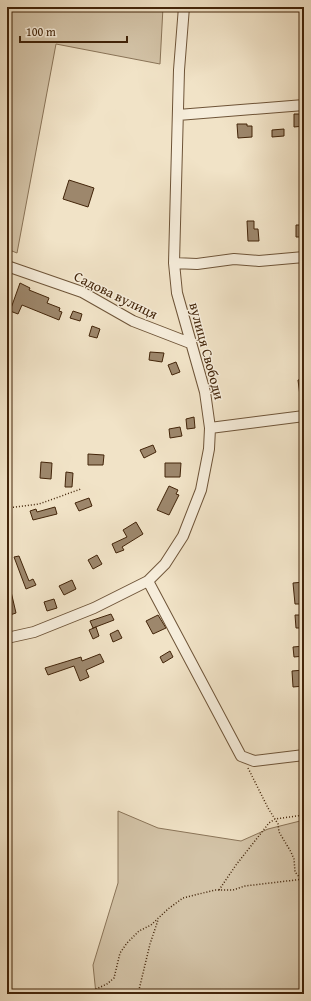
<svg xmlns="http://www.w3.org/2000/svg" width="311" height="1001" font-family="'Gentium Book Plus',serif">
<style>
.green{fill:#d3c3a7;stroke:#8a7458}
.building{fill:#9d876c;stroke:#422409}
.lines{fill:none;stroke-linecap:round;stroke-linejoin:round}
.minor-casing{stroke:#6e5438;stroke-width:12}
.path{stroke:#422409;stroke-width:1.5;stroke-dasharray:1 2;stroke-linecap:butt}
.minor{stroke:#f6eddb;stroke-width:10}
.labels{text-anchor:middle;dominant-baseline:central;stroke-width:3;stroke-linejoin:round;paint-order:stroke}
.street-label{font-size:14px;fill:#422409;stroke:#f6eddb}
</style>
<rect width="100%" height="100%" fill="#f1e3c7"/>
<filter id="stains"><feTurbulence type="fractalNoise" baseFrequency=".005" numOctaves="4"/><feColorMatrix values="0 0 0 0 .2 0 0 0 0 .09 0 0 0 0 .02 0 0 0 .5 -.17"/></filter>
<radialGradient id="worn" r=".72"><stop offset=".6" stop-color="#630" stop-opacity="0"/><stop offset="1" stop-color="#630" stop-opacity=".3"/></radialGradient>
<path class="green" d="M7,7H163L160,64L56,44L17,253L7,249Z
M118,811L158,828L241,841L268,829L304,820V994H96L93,965L118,883Z"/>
<path class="building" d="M294,114H304V126L294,127Z
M237,124H247V126H252V137L238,138Z
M284,129V136L272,137V130Z
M69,180L94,188L88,207L63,199Z
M247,221H254V229H258L259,241H248Z
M296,225H304V237H296Z
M20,283L30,288L29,290L49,298L47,303L60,308L59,311L62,312L59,320L22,305L18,314L10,311Z
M73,311L82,314L80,321L70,318Z
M92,326L100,329L97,338L89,336Z
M150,352L164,353L162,362L149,360Z
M176,362L180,372L172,375L168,365Z
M304,379V396H300L298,380Z
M194,417L195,428L187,429L186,419Z
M180,427L182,436L170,438L169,429Z
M153,445L156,452L144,458L140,450Z
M88,454L104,455L103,465H88Z
M41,462L52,463L51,479L40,478Z
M165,463H181L180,477H165Z
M66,472L73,473L72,487H65Z
M169,486L178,490L176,494L179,495L169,515L157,510Z
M89,498L92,506L79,511L75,503Z
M55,507L57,514L33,520L30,511L36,509L37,512Z
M136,522L143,534L122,547L124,550L116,553L112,544L127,537L123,530Z
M97,555L102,564L93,569L88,560Z
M19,556L29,581L33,579L36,585L26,589L14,557Z
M72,580L76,589L64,595L59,586Z
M304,582V604H295L293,583Z
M7,583H9L16,613L7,616Z
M54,599L57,608L47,611L44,602Z
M111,614L114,620L93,628L90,621Z
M158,615L166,628L153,634L146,621Z
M295,615H304V628H296Z
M96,627L99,636L93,639L89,630Z
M118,630L122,638L113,642L110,634Z
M304,646V656L294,657L293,647Z
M170,651L173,657L163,663L160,657Z
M100,654L104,662L86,670L89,677L80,681L74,666L48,675L45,668L81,657L82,661Z
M304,670V686L293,687L292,671Z"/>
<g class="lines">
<defs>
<path id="minor" d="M178,115L304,105
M174,263L197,264L234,259L259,261L304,257
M7,266L82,292L133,321L190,343
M210,428L304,416
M148,581L241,756L254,761L304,755
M7,638L34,632L94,608L148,581L165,564L183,536L201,490L209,449L210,428L205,392L177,293L174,263L179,70L184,7"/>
</defs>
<use href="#minor" class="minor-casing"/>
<path class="path" d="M7,508L39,504L81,489
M248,768L268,808L278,824L279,832L291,852L294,859L295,872L301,879
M219,890L236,865L269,823L275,819L304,815
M93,994L94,990L107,984L114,978L120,953L127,943L139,931L151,925L168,909L183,898L215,890H233L245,886L304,879
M138,994L150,944L158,920"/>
<use href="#minor" class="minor"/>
</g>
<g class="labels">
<g class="street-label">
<text transform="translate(116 295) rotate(26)">Садова вулиця</text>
<text transform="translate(207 351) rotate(75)">вулиця Свободи</text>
</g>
</g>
<rect width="311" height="1001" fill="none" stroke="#f1e3c7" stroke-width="24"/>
<rect x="8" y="8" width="295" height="985" fill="none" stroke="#422409" stroke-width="2"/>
<rect x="12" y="12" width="287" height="977" fill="none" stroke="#422409"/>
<path d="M20 36v6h107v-6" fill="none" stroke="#422409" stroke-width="2"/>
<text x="26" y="36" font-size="12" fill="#422409" stroke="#f6eddb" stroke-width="3" paint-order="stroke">100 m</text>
<rect width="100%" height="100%" filter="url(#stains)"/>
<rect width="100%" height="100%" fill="url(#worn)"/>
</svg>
